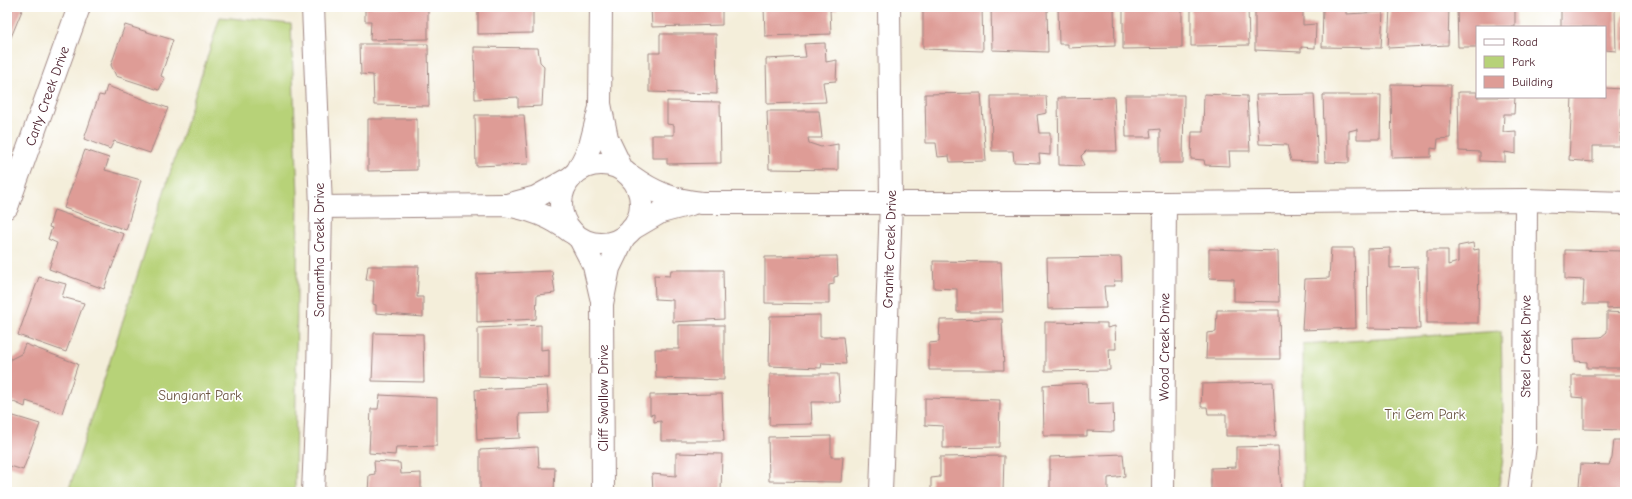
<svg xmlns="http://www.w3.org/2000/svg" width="1632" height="499" font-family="'Comic Neue',sans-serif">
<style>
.green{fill:#b7d278;stroke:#807852}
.building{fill:#de9c96}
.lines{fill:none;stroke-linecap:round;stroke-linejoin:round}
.minor-casing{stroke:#9f8682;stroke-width:24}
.minor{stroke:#fff;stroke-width:22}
.labels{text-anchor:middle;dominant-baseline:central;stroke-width:3.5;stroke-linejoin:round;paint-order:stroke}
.street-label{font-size:14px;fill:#4a1f2b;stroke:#fff}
.park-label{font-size:14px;fill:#6b5542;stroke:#fff}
</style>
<rect width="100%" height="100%" fill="#fff"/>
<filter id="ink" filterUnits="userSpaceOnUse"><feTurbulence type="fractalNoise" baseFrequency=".025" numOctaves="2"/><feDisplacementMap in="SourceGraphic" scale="8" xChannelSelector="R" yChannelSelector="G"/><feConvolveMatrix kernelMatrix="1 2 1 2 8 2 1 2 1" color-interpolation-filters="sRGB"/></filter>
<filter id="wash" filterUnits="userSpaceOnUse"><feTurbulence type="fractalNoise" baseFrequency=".012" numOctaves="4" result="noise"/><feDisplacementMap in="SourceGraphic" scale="16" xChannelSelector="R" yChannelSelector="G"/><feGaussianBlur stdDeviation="0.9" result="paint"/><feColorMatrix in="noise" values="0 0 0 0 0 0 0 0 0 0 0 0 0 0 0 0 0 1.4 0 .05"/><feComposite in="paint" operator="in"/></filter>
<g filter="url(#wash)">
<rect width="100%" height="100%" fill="#f4eeda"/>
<path class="green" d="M220,17L291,24L298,195L295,492H68Z
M1501,331L1504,452L1498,492H1303V344Z"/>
<g id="blocks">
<path class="building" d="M7,7L23,8L7,47Z
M365,7H428V39L370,40L371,21H365Z
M478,7H537L533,8V33L478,34Z
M651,7H722V25L652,27Z
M764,7H836L837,10H830L831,34L765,36Z
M923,7H982L983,51L923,49Z
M991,7H1047L1048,52L992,50Z
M1058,7H1114L1115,46L1068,48V44H1059Z
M1123,7H1182V48L1123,49Z
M1191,7H1248L1249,45L1191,46Z
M1255,7H1315V9H1303V25L1316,24L1315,48L1301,47V52L1255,50Z
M1323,7H1346V14L1383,12L1381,48L1322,47Z
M1390,7H1449L1448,45L1388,48Z
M1457,7H1515V27H1477V47H1458Z
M1561,7H1598L1601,9L1615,10L1616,51L1605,50V27H1561Z
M1623,15H1625V50H1622Z
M125,25L173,40L161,76L165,78L159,90L116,76L111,65Z
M660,34H716L717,94L649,92V53H660Z
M825,43L826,62L837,60L836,81L823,82L826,102L767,104L766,59L806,57L804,44Z
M360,44H428L429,106L374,105L373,75L361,74Z
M474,47L538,48L540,62L544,66L542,106L518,107V97L475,99Z
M1391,84L1451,85L1450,138L1438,139L1437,149L1431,148V157L1392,158Z
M107,86L168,108L150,153L114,141L110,149L84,139L99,95L104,96Z
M1605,88L1622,89L1620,146H1593V162L1569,160L1572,97H1605Z
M1458,92H1477V97H1515L1514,114H1504L1503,132L1516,131V154L1505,152V162L1480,161V152L1459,151Z
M981,93L986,161L950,162L949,156L938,157L936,143H926L925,94Z
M1204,94L1247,96L1250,151H1229L1230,166L1205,165L1204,160L1191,159L1192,132H1203Z
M1314,94L1318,162L1291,161L1287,145L1259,144L1256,95Z
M1125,95H1184L1183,163H1160V129L1150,130L1151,137H1126Z
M1323,95H1381L1380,139H1357V129L1349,131V163L1325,162Z
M991,96H1046L1047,113L1037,115L1039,133H1050V155L1039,154L1040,163L1014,162L1013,151H992Z
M1114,97L1117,151H1086L1081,156L1084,166L1059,165L1058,98Z
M667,101L720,102L721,163L667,164V158H652V135H674V125L667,124Z
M767,111H819L822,138H808L809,143L821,147L838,144V170L769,169Z
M475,115H524L528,164L476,166Z
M368,119H417V170L368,171Z
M85,150L109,158L105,170L141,180L126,230L64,208Z
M54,210L124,234L104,289L49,269L57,243L48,239L52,228L49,227Z
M1473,243L1474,250L1479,249L1478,323H1427V250H1448V265L1458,262V246Z
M1331,248H1354L1356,328L1302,330L1305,279L1329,278Z
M1390,248V268L1418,267L1420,329L1368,328L1367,249Z
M1209,249L1278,251L1279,302L1234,301V279L1209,278Z
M1565,250L1625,251V308L1607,309V304H1583L1584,280L1565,279Z
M837,256L838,276L834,277V284L829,285V304L765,303V257Z
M1121,257L1122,281H1114L1115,286H1104L1106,308L1048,309L1047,258Z
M933,261L1001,262L1003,312H957V289L934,288Z
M368,266H419L417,297H423V317L376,313V305L373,304L374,280H366Z
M671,270H723L724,319L673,322V300L655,299L654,275L670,276Z
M552,271L555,293L537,295L536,319L477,322V274Z
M39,277L66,284L62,297L84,303L66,352L18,335Z
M1217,310H1279L1280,359H1206L1207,333L1216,332Z
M1607,312L1625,313V368H1587V362L1575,361L1574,338L1601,337L1607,332Z
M820,315V337H843L846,364L822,363L821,368L769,366L770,316Z
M1002,319L1004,370H929V343L939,342L940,320Z
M1045,322L1107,323V328L1115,326L1116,349H1109L1110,370L1045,371Z
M541,325V350L549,349V378L478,376V328Z
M679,325H724V380L656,378L655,349H679Z
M374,333L423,334L424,382L372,381Z
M25,344L78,364L62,413L26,401L25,407L7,399V370L11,359L21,354Z
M770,374H838L840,402H811L812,424L769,425Z
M1572,375H1625V430L1584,429V398L1572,397Z
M1273,382L1276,436H1226V414H1208L1207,407H1201L1202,384Z
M1087,383L1088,404L1113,403L1114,432L1087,431V436H1044L1043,385Z
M547,386L549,413L519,414L520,438L477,440L475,390Z
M722,394L724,441H661V421L654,422V414L650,415V395Z
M380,395L437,398V446L396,447L395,455L369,453L371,409H378Z
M925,398L1000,400L999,447L943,448V426L925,425Z
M7,414L40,424L23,470L7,465Z
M831,436V457H843L841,482L769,481L768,437Z
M1614,440H1625V492H1591L1592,488L1579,486L1581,464L1609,465L1612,458Z
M1278,446L1281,492H1211V468L1236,467V447Z
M538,447L539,468H555L554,492H480V450Z
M676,453L722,454L721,492H653L652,474L676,476Z
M1123,454L1125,476L1108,478V492H1050V457Z
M1004,456L1003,492H931V478L940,477V457Z
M374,461L400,463L401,474L421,473V492H368L369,475L375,474Z"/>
</g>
</g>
<g filter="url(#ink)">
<use href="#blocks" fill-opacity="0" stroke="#9f8682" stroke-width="1"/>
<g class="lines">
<defs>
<g id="minor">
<path d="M313,7L321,207L318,376L313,492"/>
<path d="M601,7L600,104L607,138L622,169"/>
<circle cx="601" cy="204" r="40"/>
<path d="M578,170L590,146L599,111"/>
<path d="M631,176C655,193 673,200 702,203H1165L1526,200L1625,203"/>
<path d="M510,204L536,197L570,178"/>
<path id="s1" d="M7,207L79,7"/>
<path d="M321,207L503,205C529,208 550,216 571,232"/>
<path d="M632,229L661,212L691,204"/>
<path d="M580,239L594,266L601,297"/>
<path d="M603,492L602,304L609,268L624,237"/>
<path id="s2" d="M881,492L891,202L889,7"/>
<path id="s3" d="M1163,492L1165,203"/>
<path id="s4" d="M1519,492L1525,445L1526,200"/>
</g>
</defs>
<use href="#minor" class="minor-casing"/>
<use href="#minor" class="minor"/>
</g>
</g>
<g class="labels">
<g class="street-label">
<text stroke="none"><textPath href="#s1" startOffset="118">Carly Creek Drive</textPath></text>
<text transform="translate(319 250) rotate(-90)">Samantha Creek Drive</text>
<text stroke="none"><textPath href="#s2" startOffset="243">Granite Creek Drive</textPath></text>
<text stroke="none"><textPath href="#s4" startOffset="146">Steel Creek Drive</textPath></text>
<text stroke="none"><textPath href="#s3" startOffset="145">Wood Creek Drive</textPath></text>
<text transform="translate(603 398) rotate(-90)">Cliff Swallow Drive</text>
</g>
<g class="park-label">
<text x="200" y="395">Sungiant Park</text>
<text x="1425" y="414">Tri Gem Park</text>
</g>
</g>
<rect width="1632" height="499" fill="none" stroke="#fff" stroke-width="24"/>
<rect x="1476" y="26" width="130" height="72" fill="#ffffff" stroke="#b7a5aa"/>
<rect x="1484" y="39" width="20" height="6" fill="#ffffff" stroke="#b7a5aa"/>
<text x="1512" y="46" font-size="12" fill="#4a1f2b">Road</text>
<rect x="1484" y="56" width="20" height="12" fill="#b7d278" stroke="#b7a5aa"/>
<text x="1512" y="66" font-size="12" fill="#4a1f2b">Park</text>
<rect x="1484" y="76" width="20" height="12" fill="#de9c96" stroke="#b7a5aa"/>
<text x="1512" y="86" font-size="12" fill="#4a1f2b">Building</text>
</svg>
